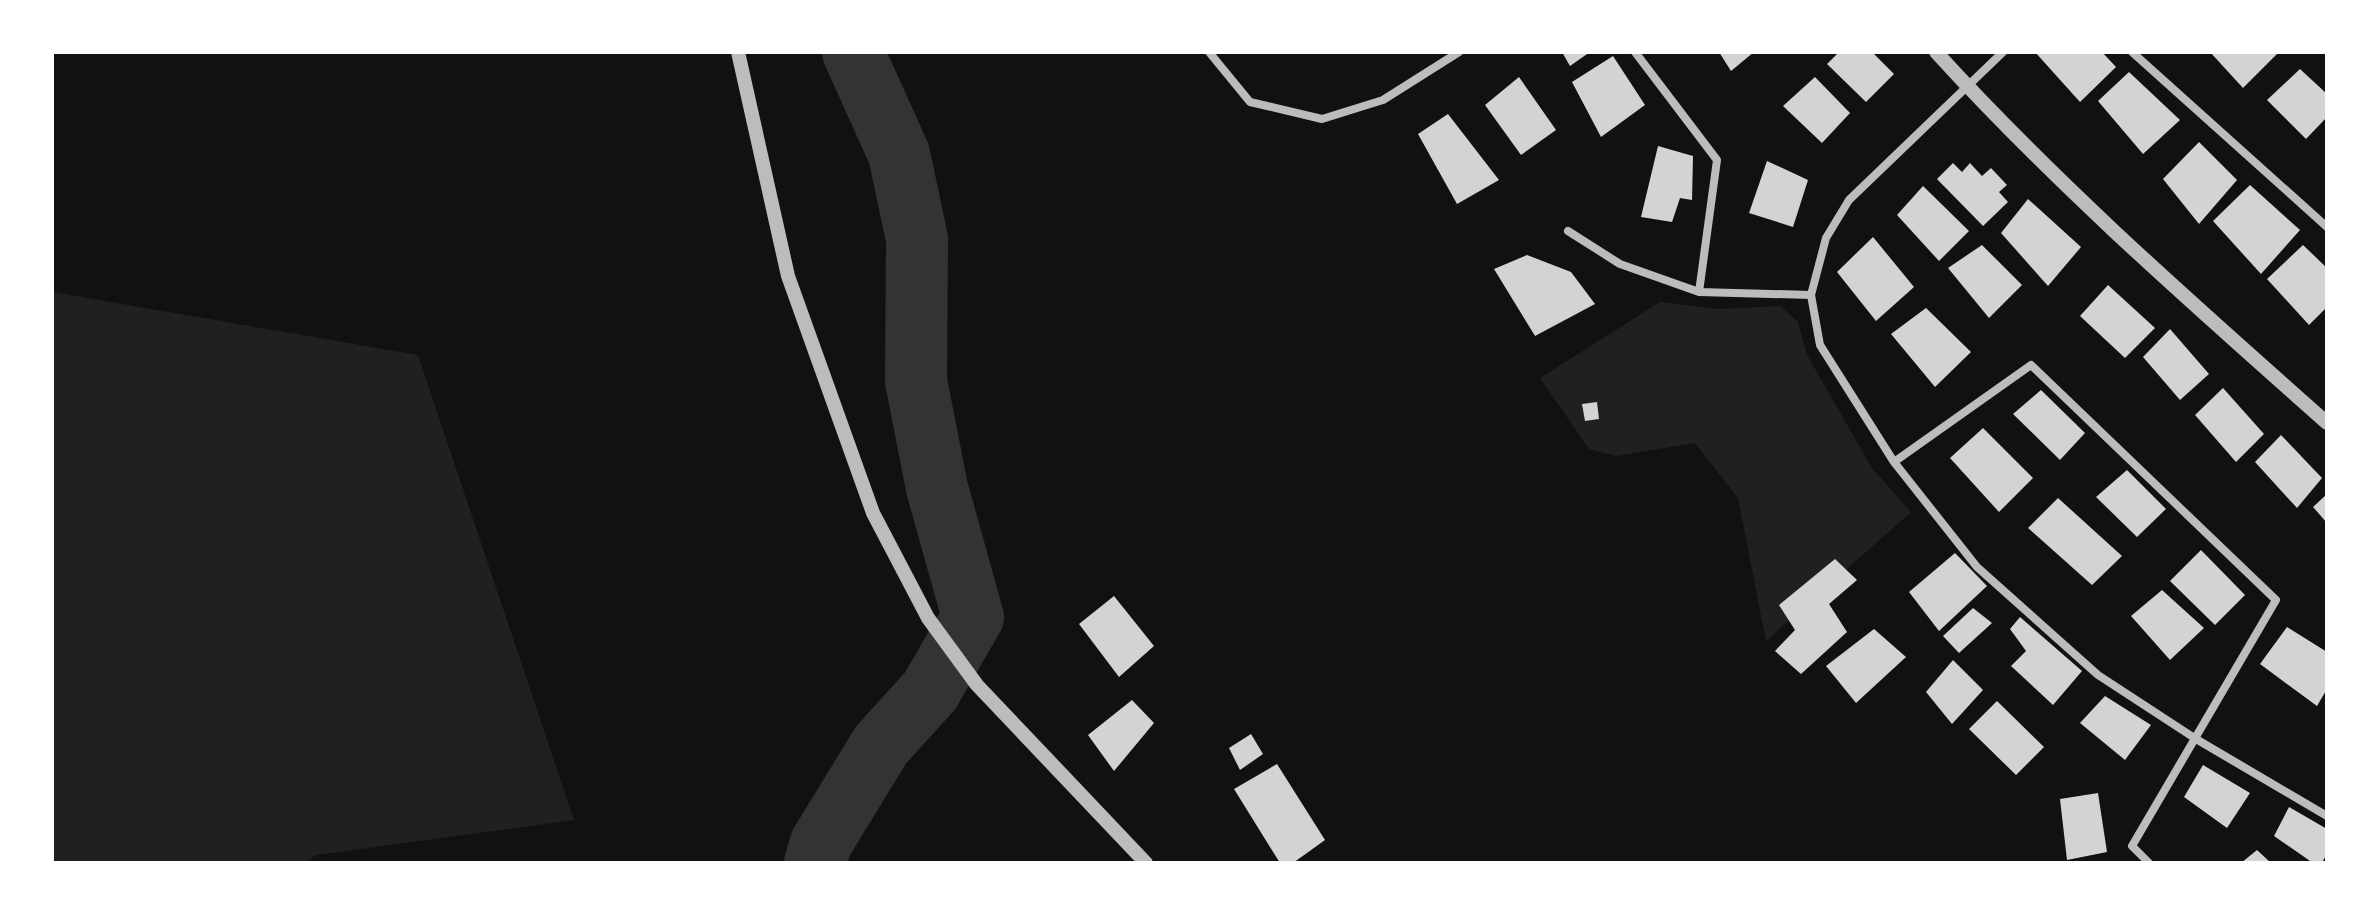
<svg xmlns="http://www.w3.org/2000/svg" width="2379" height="915" font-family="Inter,sans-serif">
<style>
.green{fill:#202020}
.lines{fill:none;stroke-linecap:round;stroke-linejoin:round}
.river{stroke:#333;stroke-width:62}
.building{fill:#d3d3d3}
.minor{stroke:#bcbcbc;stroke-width:8}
.tertiary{stroke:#bcbcbc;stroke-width:14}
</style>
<rect width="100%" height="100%" fill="#111"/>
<path class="green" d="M52,292L418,355L574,820L316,855L304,863H52Z
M1660,302L1719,309L1780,306L1798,322L1807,355L1872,468L1911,512L1766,641L1738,498L1695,443L1616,456L1589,449L1540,378Z"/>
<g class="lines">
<path class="river" d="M815,863L821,843L881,745L930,691L973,617L937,488L916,381L917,239L899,154L853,52"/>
</g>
<path class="building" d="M1562,52H1590L1570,66Z
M1719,52H1754L1731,71Z
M1839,52H1872L1894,74L1866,102L1827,64Z
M2035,52H2102L2116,67L2080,102Z
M2210,52H2279L2243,88Z
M1613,56L1645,105L1601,137L1572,82Z
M2300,69L2327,94V117L2306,139L2267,100Z
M2129,72L2180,120L2143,154L2098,101Z
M1519,77L1556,130L1521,155L1485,105Z
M1815,77L1850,113L1822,143L1783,106Z
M1448,114L1499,180L1457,204L1418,134Z
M2199,142L2237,180L2199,224L2163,179Z
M1658,146L1693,156L1692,200L1680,198L1672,222L1641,217Z
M1767,161L1808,180L1793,227L1749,213Z
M1953,163L1962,172L1970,163L1982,176L1991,168L2007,185L1999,192L2008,202L1983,226L1937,179Z
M2250,185L2300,230L2261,274L2213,221Z
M1923,186L1969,231L1939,261L1897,215Z
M2028,199L2081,247L2048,286L2001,233Z
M1873,237L1914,287L1876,321L1837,272Z
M1982,245L2022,285L1989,318L1948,268Z
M2303,245L2327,268V307L2309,325L2267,279Z
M1527,255L1571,272L1595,304L1535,336L1494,269Z
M2108,285L2155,328L2125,358L2080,316Z
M1926,308L1971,352L1935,387L1891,334Z
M2170,329L2209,374L2180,400L2143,357Z
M2223,388L2264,434L2236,462L2195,415Z
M2041,390L2085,433L2060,460L2013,414Z
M1597,402L1599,419L1585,421L1582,404Z
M1983,428L2033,478L1999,512L1950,458Z
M2281,435L2322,478L2297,508L2255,462Z
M2127,470L2166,509L2137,537L2096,497Z
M2327,494V523L2313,507Z
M2058,498L2122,556L2092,585L2028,528Z
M2201,550L2245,595L2215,625L2170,581Z
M1955,553L1987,586L1939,631L1909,592Z
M1835,559L1857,580L1829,604L1847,632L1801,674L1775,651L1795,630L1779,605Z
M2162,590L2204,628L2170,660L2131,616Z
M1114,596L1154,646L1119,677L1079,624Z
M1973,608L1992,623L1959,653L1943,636Z
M2020,617L2082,671L2053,705L2011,666L2026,651L2010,629Z
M2287,627L2327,652V689L2317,706L2260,664Z
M1874,629L1906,657L1856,703L1826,666Z
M1953,660L1983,690L1952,724L1926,692Z
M2105,696L2151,725L2125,760L2080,723Z
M1132,700L1154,723L1114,771L1088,735Z
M1997,701L2044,747L2016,775L1969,729Z
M1251,734L1263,754L1240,770L1229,748Z
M1277,764L1325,840L1293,863H1280L1234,789Z
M2203,765L2250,793L2227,828L2184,797Z
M2098,793L2107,852L2067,860L2060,799Z
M2289,807L2327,829V853L2322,863H2313L2274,836Z
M2257,850L2271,863H2241Z"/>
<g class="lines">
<path class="minor" d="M1209,52L1250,102L1322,119L1383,100L1459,52
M1635,52L1717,160L1699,292
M2003,52L1849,200L1826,238L1811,295L1820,345L1894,462L1977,567L2098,675L2196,739L2327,816
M2132,52L2327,227
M1568,231L1620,264L1699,292L1811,295
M1894,462L2031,365L2276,600L2132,846L2149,863"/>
<path class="tertiary" d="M738,52L788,276L873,513L928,618L977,685L1146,863
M1936,52C2057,185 2193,304 2327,423"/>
</g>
<rect width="2379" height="915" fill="none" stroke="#ffffff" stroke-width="108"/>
</svg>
